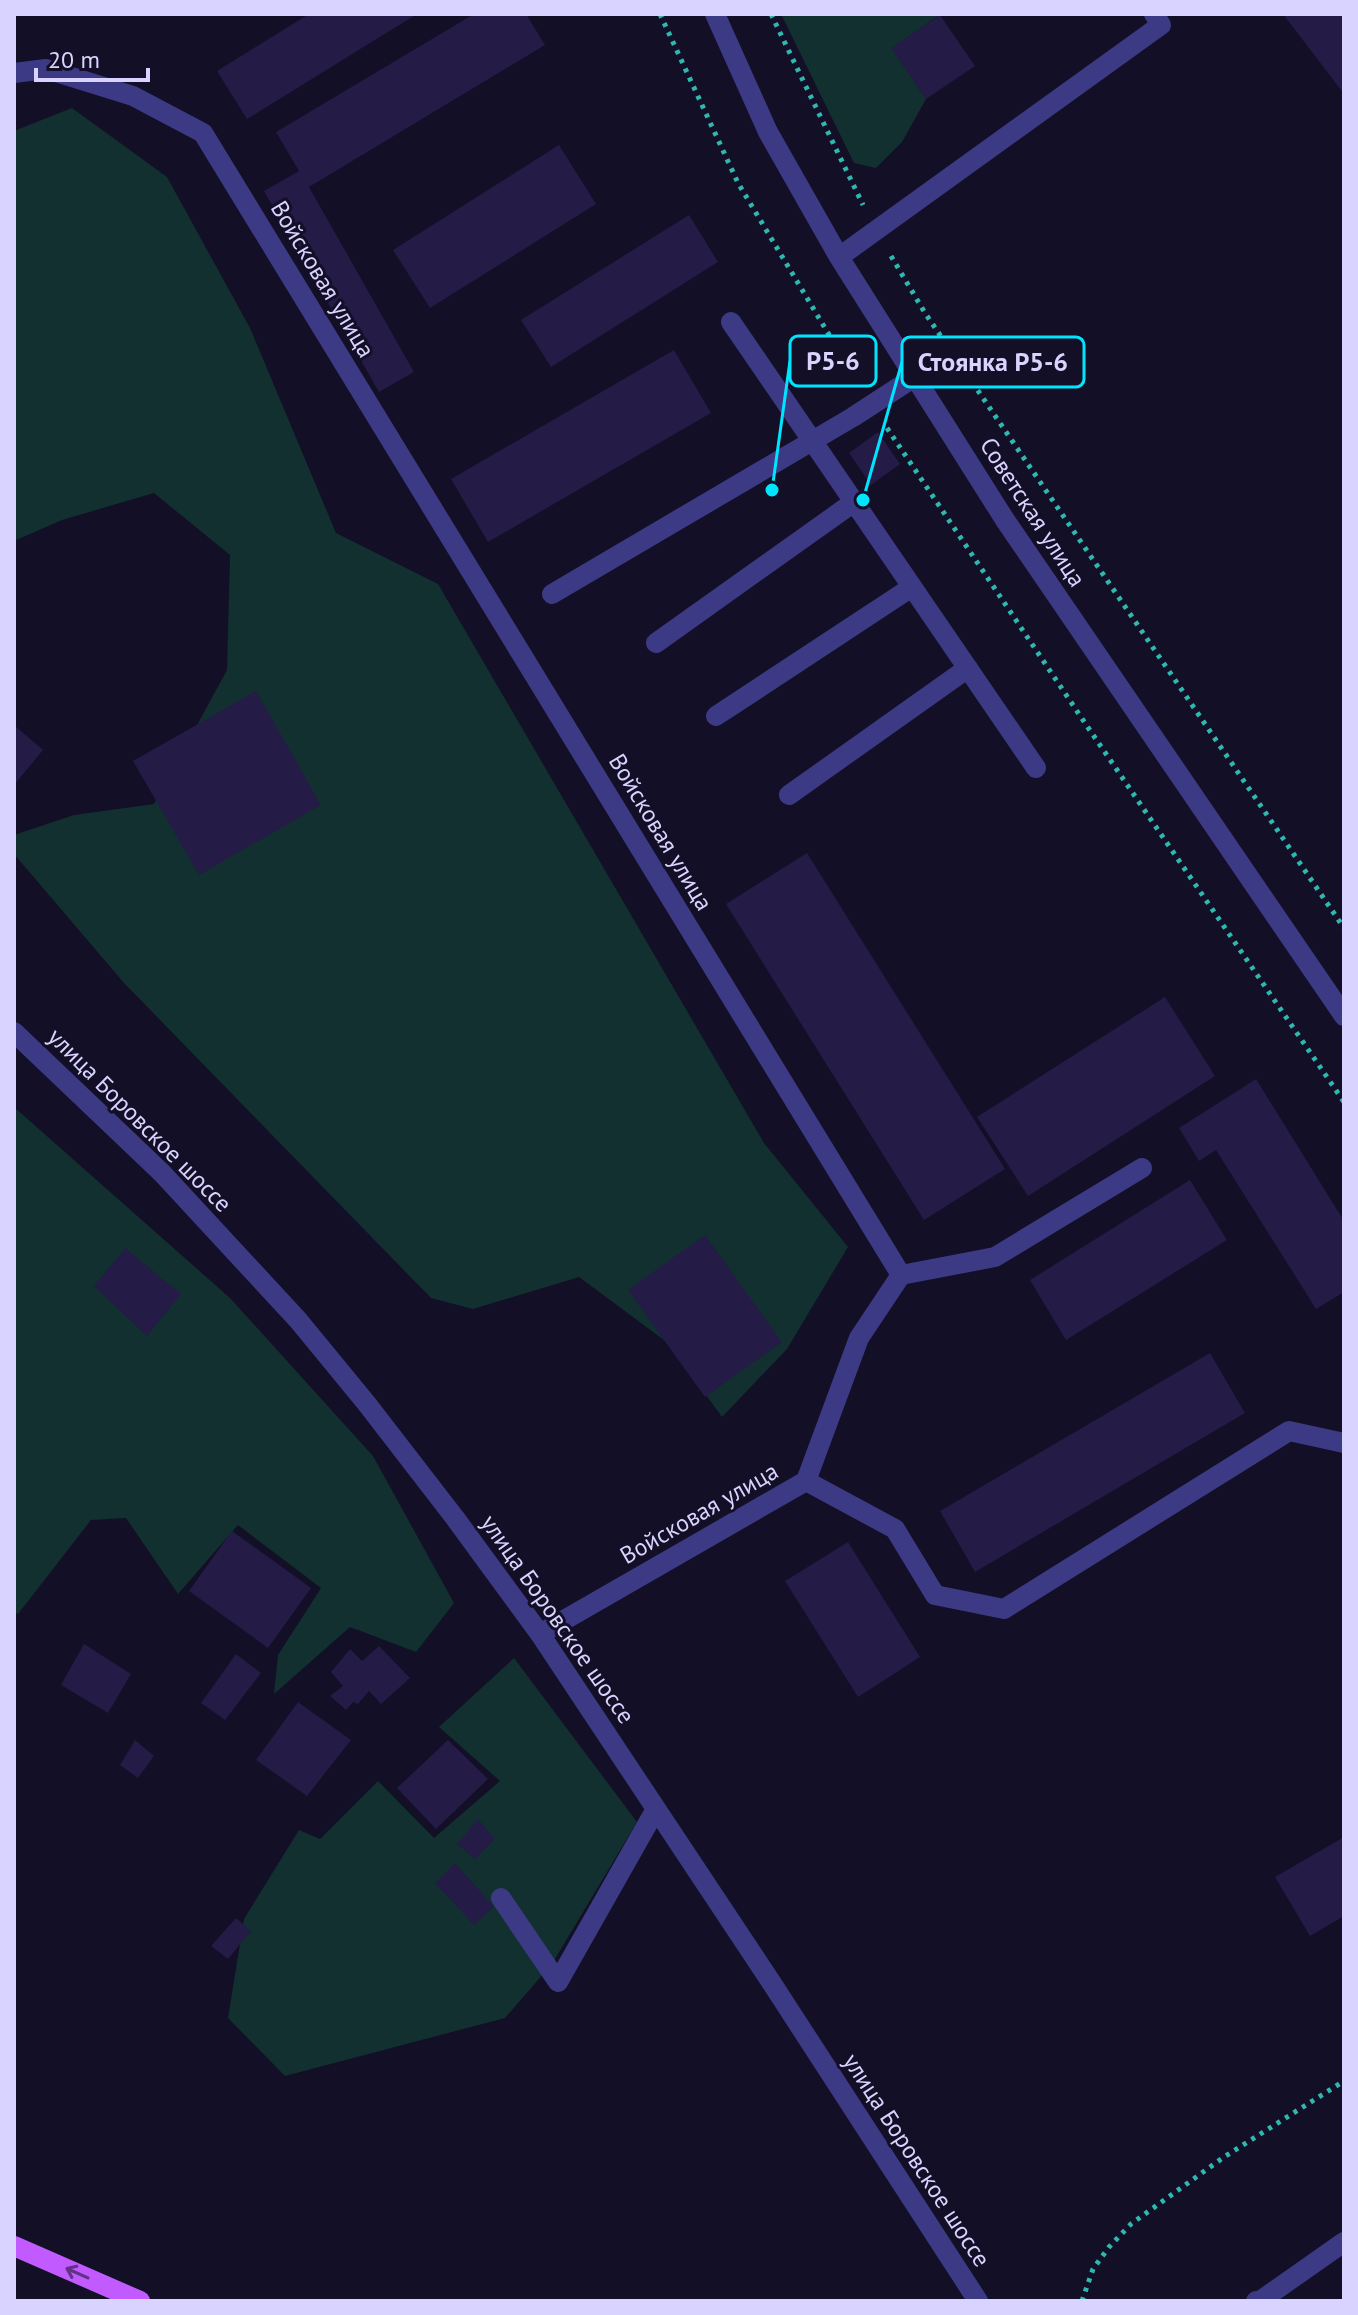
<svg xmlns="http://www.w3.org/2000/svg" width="1358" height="2315" font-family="'PT Sans',sans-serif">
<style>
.green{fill:#12302f}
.building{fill:#241b47}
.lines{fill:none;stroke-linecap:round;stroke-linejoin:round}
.path{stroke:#2fb8b0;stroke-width:5;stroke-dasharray:4 6;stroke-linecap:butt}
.minor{stroke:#3d3a85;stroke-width:20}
.major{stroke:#c25bff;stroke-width:20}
.oneway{stroke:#623188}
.labels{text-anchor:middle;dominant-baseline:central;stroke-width:6;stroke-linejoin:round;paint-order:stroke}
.street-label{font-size:24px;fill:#d9d4ff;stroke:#130f26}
.leader{fill:none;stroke:#00e5ff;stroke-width:3}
.callout-dot{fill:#00e5ff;stroke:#130f26;stroke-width:3}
.callout{fill:#130f26;stroke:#00e5ff;stroke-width:3}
.callout-label{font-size:26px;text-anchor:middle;font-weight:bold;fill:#d9d4ff}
</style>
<rect width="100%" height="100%" fill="#130f26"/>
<path class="green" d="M781,14H941L892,48L926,99L902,142L876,168L854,163Z
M72,108L167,177L250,328L336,533L438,584L764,1143L848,1247L787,1349L722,1417L668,1343L579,1277L473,1309L431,1298L124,983L14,854V835L74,815L154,804L227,670L230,555L154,493L62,520L14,541V131Z
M14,1107L230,1298L373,1456L454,1603L416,1652L350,1627L274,1694L278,1655L321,1588L238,1525L178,1594L126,1518L91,1520L18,1614L14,1612Z
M514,1658L637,1822L552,1964L505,2018L285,2076L228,2018L244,1919L299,1830L320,1839L378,1781L434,1838L500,1781L439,1727Z"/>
<path class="building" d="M309,14H417L247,119L217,71Z
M474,14H526L545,45L309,187L414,372L379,392L264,191L299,171L276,132Z
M1283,14H1344V94Z
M940,15L975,66L926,99L891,48Z
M559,145L596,204L430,308L393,250Z
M689,215L718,262L551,367L521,320Z
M674,350L711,413L488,542L451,479Z
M878,432L900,464L871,485L849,453Z
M256,691L321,805L199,875L133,761Z
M14,725L43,750L14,785Z
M807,853L1005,1169L924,1220L726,904Z
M1165,997L1215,1076L1028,1196L977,1117Z
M1256,1079L1344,1221V1292L1316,1309L1216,1150L1199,1161L1179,1128Z
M1190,1180L1227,1240L1066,1340L1030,1280Z
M705,1235L782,1342L705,1397L628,1290Z
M125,1248L181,1294L147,1336L94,1286Z
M1210,1353L1245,1413L975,1572L940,1511Z
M232,1531L311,1588L268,1648L189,1591Z
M848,1542L920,1657L858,1697L785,1581Z
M84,1644L131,1674L108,1713L61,1685Z
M379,1646L410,1678L381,1704L369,1691L358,1704L353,1702L346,1710L330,1696L343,1686L331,1672L350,1649L362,1661Z
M236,1654L261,1673L225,1720L201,1703Z
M298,1702L351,1740L307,1796L256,1760Z
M135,1740L154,1756L138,1778L120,1765Z
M448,1740L488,1779L436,1829L397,1788Z
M478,1819L495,1839L475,1859L457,1844Z
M1344,1837V1916L1310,1936L1275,1877Z
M455,1863L494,1907L474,1925L435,1883Z
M236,1918L251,1931L228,1959L211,1946Z"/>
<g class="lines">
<path class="path" d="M660,14L738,183L858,383
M771,14L863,205
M891,256L925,313L1344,928
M887,428L1089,729L1344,1102
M1082,2301L1093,2269L1109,2247L1131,2224L1224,2157L1344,2081"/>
<path class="minor" d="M715,14L768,132L839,257L1005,520L1344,1016
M14,73L46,69L133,96L203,133L901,1275L859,1338L806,1481L540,1634
M839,257L1161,25L1154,14
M731,322L1036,768
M552,594L853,417L916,376
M656,643L854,502
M716,716L912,587
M789,795L968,668
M14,1032L162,1173L298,1320L367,1404L455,1518L540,1634L773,1985L978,2301
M901,1275L995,1257L1142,1168
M806,1481L895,1529L935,1595L1004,1609L1289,1431L1344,1443
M501,1898L558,1982L656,1809
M1256,2301H1260L1344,2242"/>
<path class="major" d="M14,2246L140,2301"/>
</g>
<defs><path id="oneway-shaft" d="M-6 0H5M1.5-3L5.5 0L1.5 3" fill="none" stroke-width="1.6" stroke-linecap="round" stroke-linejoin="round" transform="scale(2)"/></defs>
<use class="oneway" href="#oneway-shaft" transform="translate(77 2273) rotate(-156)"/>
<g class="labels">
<g class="street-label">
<text transform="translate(323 279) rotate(59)">Войсковая улица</text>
<text transform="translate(1033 512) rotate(57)">Советская улица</text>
<text transform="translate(661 832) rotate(59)">Войсковая улица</text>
<text transform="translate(140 1120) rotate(45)">улица Боровское шоссе</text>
<text transform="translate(699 1513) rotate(-30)">Войсковая улица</text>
<text transform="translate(558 1619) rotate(55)">улица Боровское шоссе</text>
<text transform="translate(917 2160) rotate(57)">улица Боровское шоссе</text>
</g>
</g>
<path class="leader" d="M772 490L790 361M863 500L902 362"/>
<g class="callout-dot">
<circle cx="772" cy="490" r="8"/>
<circle cx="863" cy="500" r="8"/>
</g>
<g class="callout">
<rect x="790" y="336" width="86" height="50" rx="8"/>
<rect x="902" y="337" width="182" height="50" rx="8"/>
</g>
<g class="callout-label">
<text x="833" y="370">Р5-6</text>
<text x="993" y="371">Стоянка Р5-6</text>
</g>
<rect width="1358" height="2315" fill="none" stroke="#d9d4ff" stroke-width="32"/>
<path d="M36 68v12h112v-12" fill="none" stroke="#d9d4ff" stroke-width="4"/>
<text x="48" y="68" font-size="24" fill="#d9d4ff" stroke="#130f26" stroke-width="6" paint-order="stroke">20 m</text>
</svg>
